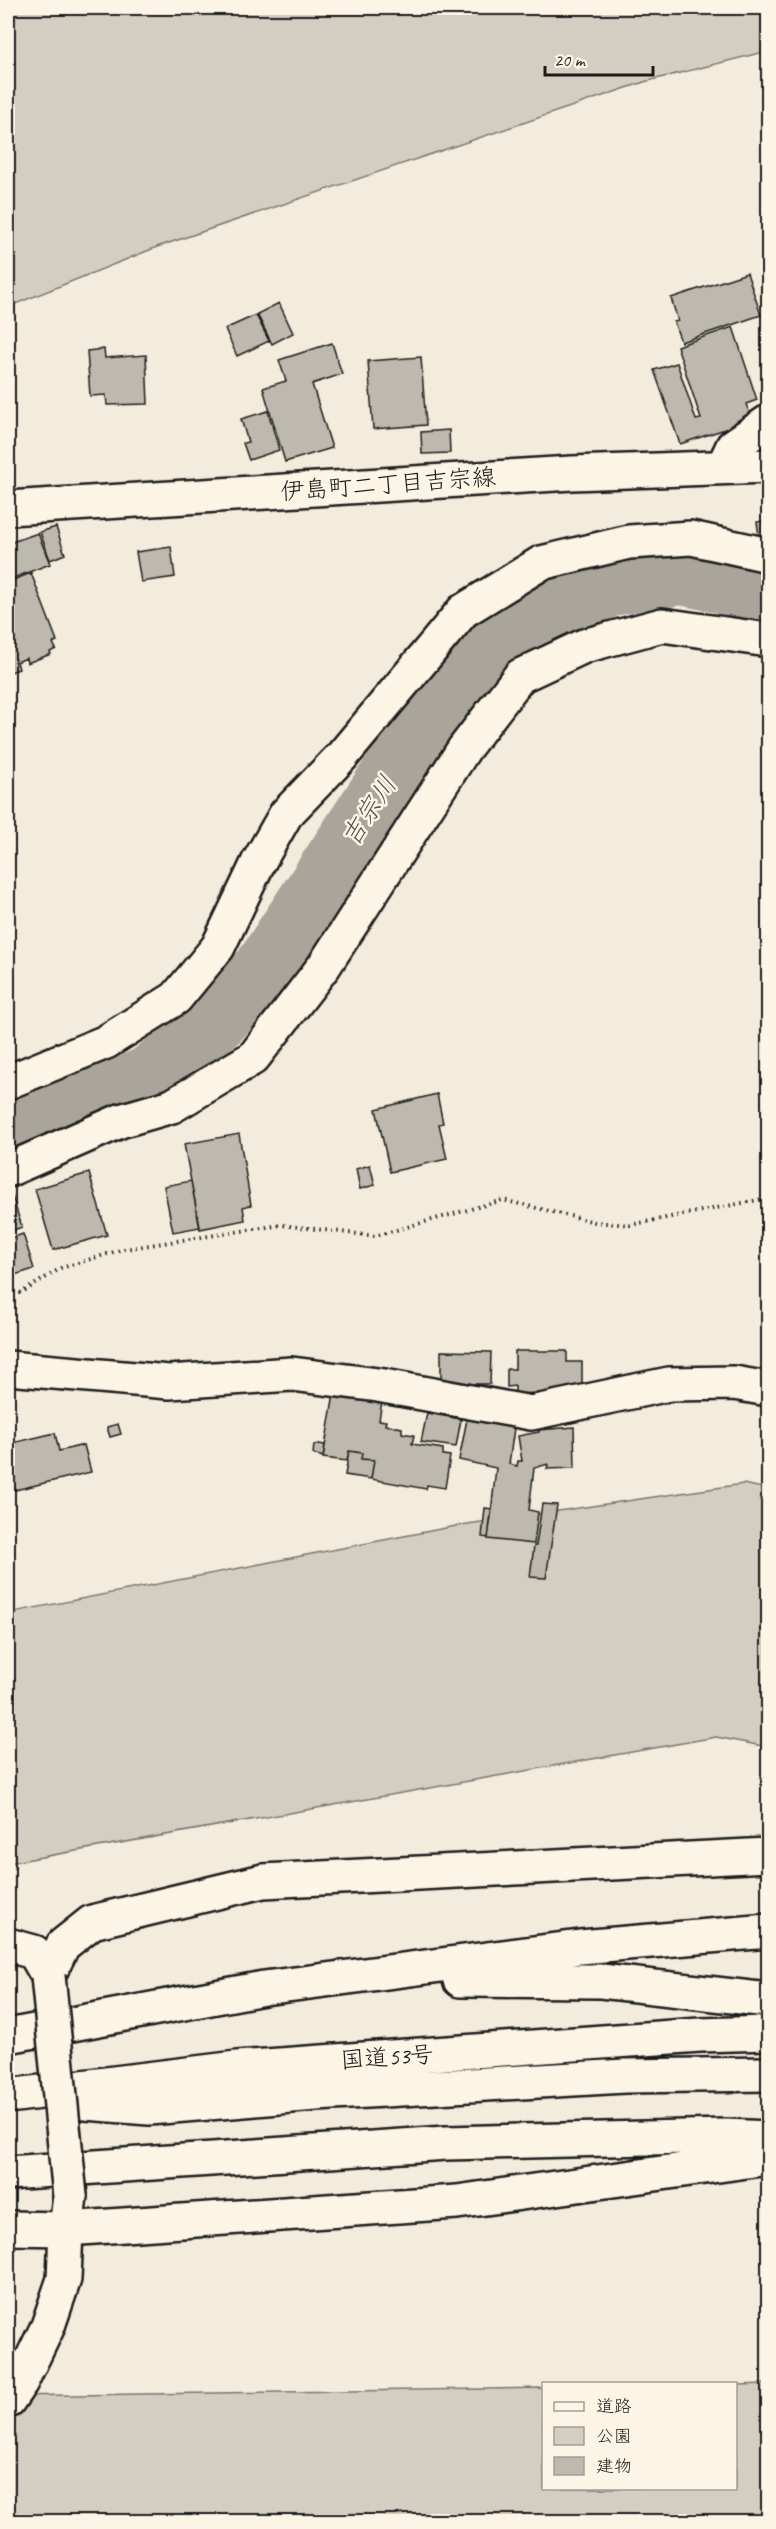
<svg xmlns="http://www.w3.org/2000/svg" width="776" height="2529" font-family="Caveat,'Klee One',sans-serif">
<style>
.green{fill:#d3cec1;stroke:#78756e;stroke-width:1.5}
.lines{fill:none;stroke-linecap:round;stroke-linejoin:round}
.river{stroke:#aaa59b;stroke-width:64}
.building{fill:#beb9ae;stroke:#1c1c1c;stroke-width:1.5}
.street-casing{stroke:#1c1c1c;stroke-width:38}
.secondary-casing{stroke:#1c1c1c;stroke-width:38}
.highway-casing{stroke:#1c1c1c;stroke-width:38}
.path{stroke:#1c1c1c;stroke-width:4;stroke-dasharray:1.5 4.5;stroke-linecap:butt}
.street{stroke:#fcf5e5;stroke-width:33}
.secondary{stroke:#fcf5e5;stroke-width:33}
.highway{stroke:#fcf5e5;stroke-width:33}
.secondary-bridge-casing{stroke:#1c1c1c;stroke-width:38;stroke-linecap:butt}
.secondary-bridge{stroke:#fcf5e5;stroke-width:33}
.labels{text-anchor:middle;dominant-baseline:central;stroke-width:5;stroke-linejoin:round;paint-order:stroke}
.street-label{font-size:24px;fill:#1c1c1c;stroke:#fcf5e5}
.water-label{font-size:26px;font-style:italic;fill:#55534f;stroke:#fcf5e5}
</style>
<rect width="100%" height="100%" fill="#f3ecdd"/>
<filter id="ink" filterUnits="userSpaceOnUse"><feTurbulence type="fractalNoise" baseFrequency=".0167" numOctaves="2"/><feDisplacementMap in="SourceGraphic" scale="12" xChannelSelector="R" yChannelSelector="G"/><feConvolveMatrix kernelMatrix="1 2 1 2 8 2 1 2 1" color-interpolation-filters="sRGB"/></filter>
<g filter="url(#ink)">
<path class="green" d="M8,8H768V51L644,82L157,247L8,307Z
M743,1484L768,1489V1747L716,1737L8,1863V1613L461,1525Z
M768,2384V2521H8V2396L543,2388L544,2488H736V2385Z"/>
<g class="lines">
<path class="river" d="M8,1137L149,1078L193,1043L264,971L424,727L488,644L551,611L611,584L681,573L768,591"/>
</g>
<path class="building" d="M747,273L761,315L681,342L674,322L678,321L671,298Z
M279,303L293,333L272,344L257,314Z
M256,315L269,341L237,356L225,329Z
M733,327L757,400L746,404L752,420L680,444L654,370L677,363L696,420L701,419L677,346Z
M332,343L342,374L312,384L332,448L285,462L263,388L286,381L279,360Z
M104,349L105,358L146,355L148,404L107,405L106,395L90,396L87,351Z
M421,357L426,425L373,429L368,361Z
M268,411L279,450L249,460L243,443L248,442L241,419Z
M449,430L450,453L422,454L421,432Z
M768,520V541L760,542L757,522Z
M56,527L65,554L50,560L40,532Z
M38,533L50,564L8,580V535L9,534L12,542Z
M171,547L175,577L141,582L136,552Z
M31,573L57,641L53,643L56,649L50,652L51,654L27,663L26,658L17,662L19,669L8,673V582Z
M437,1094L443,1123L439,1124L447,1159L390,1172L376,1109Z
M239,1134L251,1205L243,1207L245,1220L200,1229L184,1144Z
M370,1165L375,1185L360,1189L356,1169Z
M89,1173L107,1235L53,1250L35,1189Z
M191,1181L200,1227L173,1232L164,1186Z
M12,1196L22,1227L8,1232V1197Z
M23,1234L34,1269L8,1277V1239Z
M441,1351L491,1352L490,1384H441Z
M515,1351H567V1362H582V1391L515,1394V1386L507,1387V1369H515Z
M334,1393L382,1401L379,1420L386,1421L385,1425L402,1428V1433L414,1435L412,1444L443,1449V1455L450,1456L445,1488L427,1485L426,1489L371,1479L374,1460L361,1459L362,1453L349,1451L347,1461L323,1458Z
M427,1413L461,1419L456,1447L421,1442Z
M467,1419L514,1428L509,1464L517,1466L518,1461H522L518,1436L539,1432L538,1430L574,1427L575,1468L547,1469L548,1464L534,1468L529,1510L538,1512L534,1544L488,1539L496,1468L459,1460Z
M118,1424L121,1434L110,1437L107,1427Z
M55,1433L59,1451L84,1445L91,1472L15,1490L8,1458V1444Z
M319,1444L325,1445L323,1457L313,1454L314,1445Z
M349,1451L362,1453L361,1459L374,1460L371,1479L345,1475Z
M542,1504L557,1505L546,1578L530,1577L534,1546H536Z
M485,1508L492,1509L488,1538L482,1537Z"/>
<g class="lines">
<defs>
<path id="street" d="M723,467L733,446L768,422
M8,1082L106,1042L176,998L218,947L258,863L286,814L342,756L463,611L541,563L629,542L691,538L768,555
M8,1170L120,1121L172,1106L253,1058L324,966L464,749L520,676L584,646L662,625L768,640
M8,1368L169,1382L292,1374L378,1385L531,1413L669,1384L734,1383L768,1389
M8,1945L34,1952L48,1976L63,1945L92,1922L263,1881L768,1855
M8,2173L446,2143L726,2136L768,2138
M8,2228L66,2229L457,2202L768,2158"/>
<path id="secondary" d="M8,508L572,473L768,466
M8,2401L21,2382L48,2326L64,2279L66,2229L70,2196"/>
<path id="highway" d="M460,1980L601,1981L768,2000
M8,2036L264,1988L580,1947L768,1931
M8,2096L237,2068L700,2035L768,2033
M73,2102L149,2108L316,2094L625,2076L768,2074"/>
</defs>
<use href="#street" class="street-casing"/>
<use href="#secondary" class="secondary-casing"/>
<use href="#highway" class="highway-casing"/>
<path class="path" d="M8,1289L21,1293L61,1268L124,1249L281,1225L375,1236L503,1200L595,1222L630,1225L768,1198"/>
<use href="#street" class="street"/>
<use href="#secondary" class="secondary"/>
<use href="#highway" class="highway"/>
<defs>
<path id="secondary-bridge" d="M48,1976L70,2196"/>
</defs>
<use href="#secondary-bridge" class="secondary-bridge-casing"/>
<use href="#secondary-bridge" class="secondary-bridge"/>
</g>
</g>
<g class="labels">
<g class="street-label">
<text transform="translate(388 484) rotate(-4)">伊島町二丁目吉宗線</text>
<text transform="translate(387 2057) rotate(-4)">国道53号</text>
</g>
<g class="water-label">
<text transform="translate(369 811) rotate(-57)">吉宗川</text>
</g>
</g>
<rect width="776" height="2529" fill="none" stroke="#fcf5e5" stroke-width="30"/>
<rect x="15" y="15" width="746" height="2499" fill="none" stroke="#1c1c1c" stroke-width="2" filter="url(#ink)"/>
<rect x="542" y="2382" width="195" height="108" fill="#fcf5e5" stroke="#a29e95" stroke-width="1.5"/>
<rect x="554" y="2402" width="30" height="9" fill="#fcf5e5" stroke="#a29e95" stroke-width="1.5"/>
<text x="596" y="2412" font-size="18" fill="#1c1c1c">道路</text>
<rect x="554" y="2427" width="30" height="18" fill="#d3cec1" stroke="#a29e95" stroke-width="1.5"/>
<text x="596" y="2442" font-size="18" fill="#1c1c1c">公園</text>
<rect x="554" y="2457" width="30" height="18" fill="#beb9ae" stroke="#a29e95" stroke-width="1.5"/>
<text x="596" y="2472" font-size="18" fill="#1c1c1c">建物</text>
<path d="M545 66v9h108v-9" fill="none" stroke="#1c1c1c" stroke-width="3"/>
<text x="554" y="66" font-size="18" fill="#1c1c1c" stroke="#fcf5e5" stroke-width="4.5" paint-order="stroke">20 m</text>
</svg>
